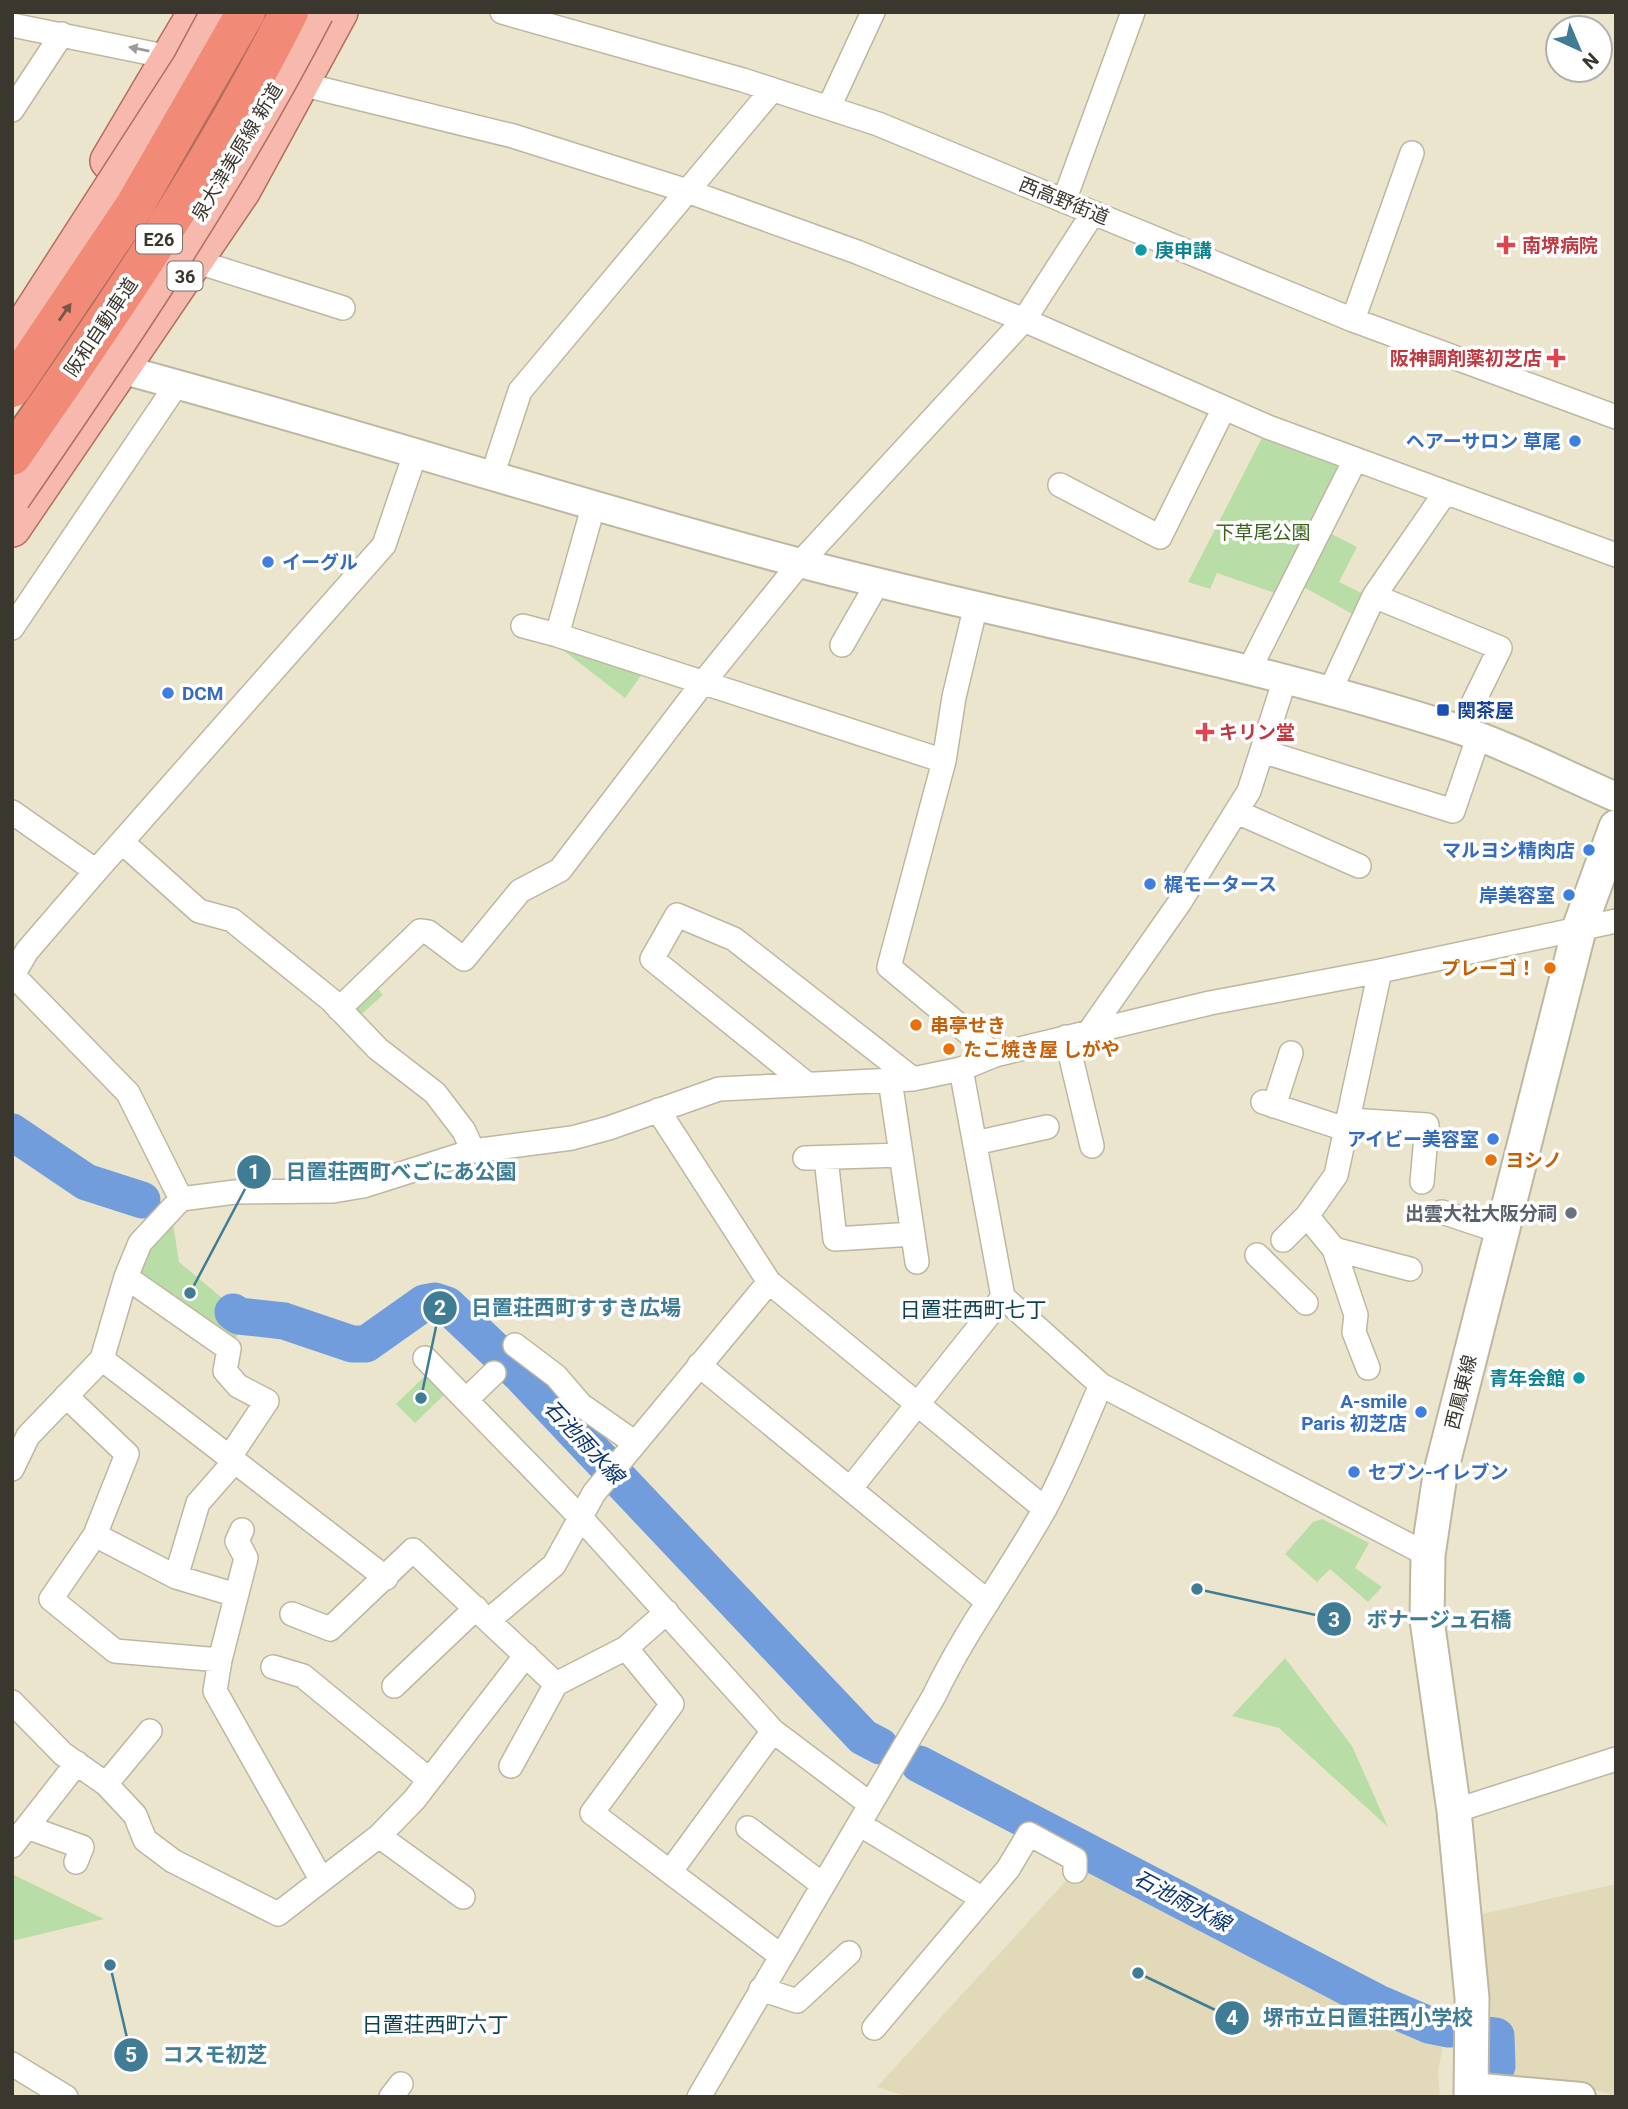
<svg xmlns="http://www.w3.org/2000/svg" width="1628" height="2109" font-family="Roboto,'Noto Sans JP',sans-serif">
<style>
.built{fill:#e2d9b9}
.green{fill:#b9dda6}
.lines{fill:none;stroke-linecap:round;stroke-linejoin:round}
.river{stroke:#719ddc;stroke-width:37}
.minor-casing{stroke:#beb7a0;stroke-width:26}
.tertiary-casing{stroke:#beb7a0;stroke-width:32}
.secondary-casing{stroke:#beb7a0;stroke-width:37}
.primary-casing{stroke:#b16e5d;stroke-width:40}
.minor{stroke:#fff;stroke-width:23}
.tertiary{stroke:#fff;stroke-width:28}
.secondary{stroke:#fff;stroke-width:33}
.primary{stroke:#f7b9ad;stroke-width:37}
.primary-bridge-casing{stroke:#b16e5d;stroke-width:40;stroke-linecap:butt}
.motorway-bridge-casing{stroke:#b16e5d;stroke-width:42;stroke-linecap:butt}
.primary-bridge{stroke:#f7b9ad;stroke-width:37}
.motorway-bridge{stroke:#f18b77;stroke-width:38}
.oneway{fill:#9c9b96}
.oneway2{fill:#7a5448}
.health-dot{fill:#e0444e;stroke:#fff;stroke-width:2.5}
.culture-dot{fill:#0f9aa8;stroke:#fff;stroke-width:2.5}
.shop-dot{fill:#3f7fe0;stroke:#fff;stroke-width:2.5}
.transit-dot{fill:#1a4fb4;stroke:#fff;stroke-width:2.5}
.food-dot{fill:#e8710a;stroke:#fff;stroke-width:2.5}
.worship-dot{fill:#6b7280;stroke:#fff;stroke-width:2.5}
.labels{text-anchor:middle;dominant-baseline:central;stroke-width:7;stroke-linejoin:round;paint-order:stroke}
.shield{fill:#fff;stroke:#75736d;stroke-width:2}
.shield-label{font-size:18px;font-weight:bold;fill:#3a372e}
.street-label{font-size:19px;fill:#3a372e;stroke:#fff}
.health-label{font-size:19px;font-weight:bold;fill:#be3a42;stroke:#fff;text-anchor:start}
.culture-label{font-size:19px;font-weight:bold;fill:#0d838f;stroke:#fff;text-anchor:start}
.shop-label{font-size:19px;font-weight:bold;fill:#366cbe;stroke:#fff;text-anchor:end}
.park-label{font-size:19px;fill:#3a631d;stroke:#fff}
.transit-label{font-size:19px;font-weight:bold;fill:#164399;stroke:#fff;text-anchor:start}
.food-label{font-size:19px;font-weight:bold;fill:#c56008;stroke:#fff;text-anchor:start}
.worship-label{font-size:19px;font-weight:bold;fill:#5b616d;stroke:#fff;text-anchor:end}
.neighbourhood-label{font-size:21px;fill:#0c4152;stroke:#fff}
.water-label{font-size:21px;font-style:italic;fill:#0d3770;stroke:#fff}
.leader{fill:none;stroke:#407d94;stroke-width:2.5}
.callout-dot{fill:#407d94;stroke:#fff;stroke-width:2.5}
.mark-label{font-size:21px;text-anchor:middle;font-weight:bold;fill:#fff}
.callout-label{font-size:21px;text-anchor:middle;font-weight:bold;fill:#407d94;stroke:#fff;stroke-width:7;stroke-linejoin:round;paint-order:stroke}
</style>
<rect width="100%" height="100%" fill="#ece5cd"/>
<path class="built" d="M1086,1865L1405,2031L1443,2045L1438,2071L1440,2097H909L877,2087L1075,1871Z
M1616,1884V2096L1592,2089L1508,2082L1512,2038L1506,2026L1492,2021L1482,1914Z"/>
<path class="green" d="M1265,432L1344,462L1278,594L1217,573L1210,589L1188,582Z
M1328,532L1357,547L1339,582L1366,595L1356,616L1300,585Z
M559,647L643,673L625,698Z
M376,986L383,995L356,1019L355,1004Z
M173,1223L179,1262L234,1308L228,1316L241,1328L235,1340L142,1278L140,1268L156,1240Z
M427,1374L446,1393L415,1423L396,1404Z
M1322,1519L1369,1543L1355,1568L1382,1587L1368,1602L1330,1569L1317,1582L1285,1554L1313,1522Z
M1285,1658L1352,1746L1388,1827L1279,1728L1232,1716Z
M12,1874L104,1919L12,1941Z"/>
<g class="lines">
<path class="river" d="M12,1132L86,1182L142,1200
M233,1312L239,1316L284,1321L352,1344H366L424,1303L435,1301L447,1305L520,1374L863,1737L880,1746
M919,1764L1378,2003L1429,2025L1449,2029
M1488,2035L1496,2036L1497,2066"/>
<defs>
<path id="minor" d="M502,12L743,80L878,124L1353,320L1616,417
M12,25L301,84L513,136L687,191L857,252L1024,320L1268,427L1616,555
M829,107L873,12
M12,110L62,34
M1064,201L1133,12
M195,261L343,308
M1353,320L1412,153
M492,476L520,391L772,90
M1060,485L1160,537L1224,408
M1374,596L1500,648L1460,730
M976,605L954,697L944,761L889,967L995,1055
M523,626L557,635L594,504
M12,628L177,384
M557,635L944,761
M842,645L878,582
M1249,670L1355,460
M1330,691L1374,596L1445,493
M1262,751L1453,811L1478,738
M12,812L96,871
M1237,812L1359,866
M122,842L199,911L232,920L331,1000L378,1049L435,1093L464,1131L473,1151
M339,1009L420,931L428,932L464,959L520,891L560,870L702,684L800,563L1024,320L1093,213
M1089,1032L1180,902L1249,791L1285,679
M1066,1037L1092,1146
M961,1069L1003,1297L1101,1385L1428,1555
M890,1080L917,1262
M807,1084L652,959L677,915L734,939L913,1079
M1263,1102L1348,1130
M1274,1106L1291,1053
M658,1110L769,1282L1045,1509
M1350,1120L1427,1125L1422,1182
M975,1143L1047,1127
M805,1158L901,1155
M826,1158L835,1239L913,1234
M181,1199L128,1093L13,975L27,951L96,871L384,545L415,454
M1442,1212L1502,1232
M1307,1216L1334,1249L1356,1315L1354,1332L1368,1368
M1283,1240L1307,1216L1336,1175L1380,971
M1334,1249L1410,1269
M1257,1255L1306,1303
M126,1277L229,1349L225,1371L238,1386L267,1401L229,1458
M515,1345L556,1376L581,1405L635,1443
M425,1358L581,1518L773,1731L870,1804
M102,1359L386,1578
M699,1365L988,1602
M66,1396L127,1454L95,1535L51,1599L115,1651L220,1660
M466,1400L494,1373
M12,1469L28,1436L102,1359L126,1277L140,1243L181,1199L235,1192L333,1191L363,1186L473,1151L572,1138L609,1128L719,1089L913,1079L961,1069L995,1055L1210,1003L1380,971L1616,921
M850,1489L1003,1297
M242,1530L237,1541L246,1558L220,1660L215,1691L321,1879
M95,1535L176,1577L236,1595
M176,1577L198,1503L234,1462
M667,1612L626,1648L672,1704L592,1813L781,1956
M292,1614L330,1629L413,1550L556,1684L626,1648
M489,1620L554,1565L594,1493L769,1282
M273,1667L303,1676L427,1778
M394,1686L476,1608
M12,1702L63,1754L106,1784L135,1815L145,1840L173,1861L278,1914L379,1836L414,1800L526,1655
M511,1766L556,1684
M106,1784L150,1731
M1454,1811L1616,1759
M859,1824L983,1899
M27,1827L82,1847L76,1862
M748,1828L823,1885
M379,1836L463,1897
M12,1846L77,1763
M670,1872L773,1731
M761,1989L797,2001L849,1953
M874,2028L1008,1869L1029,1834L1075,1859V1871
M12,2064L66,2097
M391,2097L401,2084
M699,2097L934,1696C965,1631 1008,1574 1043,1512C1066,1472 1082,1427 1101,1385"/>
<path id="tertiary" d="M21,343C283,409 539,494 800,563C1017,620 1240,659 1455,728C1509,746 1563,774 1616,797
M1472,2087L1581,2097"/>
<path id="secondary" d="M1471,2097L1472,1998L1454,1811L1427,1620L1428,1555L1440,1475L1580,926L1616,827"/>
<path id="primary" d="M109,161L197,12
M12,528L242,190L339,12"/>
</defs>
<use href="#minor" class="minor-casing"/>
<use href="#tertiary" class="tertiary-casing"/>
<use href="#secondary" class="secondary-casing"/>
<use href="#primary" class="primary-casing"/>
<use href="#minor" class="minor"/>
<use href="#tertiary" class="tertiary"/>
<use href="#secondary" class="secondary"/>
<use href="#primary" class="primary"/>
<defs>
<path id="primary-bridge" d="M12,344L191,66L220,12
M12,497C120,340 227,182 315,12"/>
<path id="motorway-bridge" d="M12,388L135,205L246,12
M12,456C112,313 210,169 289,12"/>
</defs>
<use href="#primary-bridge" class="primary-bridge-casing"/>
<use href="#motorway-bridge" class="motorway-bridge-casing"/>
<use href="#primary-bridge" class="primary-bridge"/>
<use href="#motorway-bridge" class="motorway-bridge"/>
</g>
<defs><path id="oneway-solid" d="M-6-.8H1V-3.2L6.5 0L1 3.2V.8H-6Z" transform="scale(1.75)"/></defs>
<use class="oneway" href="#oneway-solid" transform="translate(139 49) rotate(-169)"/>
<use class="oneway2" href="#oneway-solid" transform="translate(65 312) rotate(-55)"/>
<g class="health-dot">
<path d="M1502.5 234.5h7v7h7v7h-7v7h-7v-7h-7v-7h7z"/>
<path d="M1552.5 347.5h7v7h7v7h-7v7h-7v-7h-7v-7h7z"/>
<path d="M1201.5 721.5h7v7h7v7h-7v7h-7v-7h-7v-7h7z"/>
</g>
<g class="culture-dot">
<circle cx="1141" cy="250" r="7"/>
<circle cx="1579" cy="1378" r="7"/>
</g>
<g class="shop-dot">
<circle cx="1575" cy="441" r="7"/>
<circle cx="268" cy="562" r="7"/>
<circle cx="168" cy="693" r="7"/>
<circle cx="1589" cy="850" r="7"/>
<circle cx="1150" cy="884" r="7"/>
<circle cx="1569" cy="895" r="7"/>
<circle cx="1493" cy="1139" r="7"/>
<circle cx="1421" cy="1412" r="7"/>
<circle cx="1354" cy="1472" r="7"/>
</g>
<rect class="transit-dot" x="1436" y="703" width="14" height="14" rx="3.5"/>
<g class="food-dot">
<circle cx="1550" cy="968" r="7"/>
<circle cx="916" cy="1025" r="7"/>
<circle cx="949" cy="1049" r="7"/>
<circle cx="1491" cy="1160" r="7"/>
</g>
<circle class="worship-dot" cx="1571" cy="1213" r="7"/>
<g class="labels">
<g class="shield">
<rect x="136" y="224.5" width="46" height="29" rx="5"/>
<rect x="167.5" y="261.5" width="35" height="29" rx="5"/>
</g>
<g class="shield-label">
<text x="159" y="239">E26</text>
<text x="185" y="276">36</text>
</g>
<g class="street-label">
<text transform="translate(237 152) rotate(-59)">泉大津美原線 新道</text>
<text transform="translate(1064 201) rotate(22)">西高野街道</text>
<text transform="translate(101 327) rotate(-56)">阪和自動車道</text>
<text transform="translate(1461 1392) rotate(-76)">西鳳東線</text>
</g>
<g class="health-label">
<text x="1522" y="245">南堺病院</text>
<text x="1542" y="358" text-anchor="end">阪神調剤薬初芝店</text>
<text x="1219" y="732">キリン堂</text>
</g>
<g class="culture-label">
<text x="1155" y="250">庚申講</text>
<text x="1565" y="1378" text-anchor="end">青年会館</text>
</g>
<g class="shop-label">
<text x="1561" y="441">ヘアーサロン 草尾</text>
<text x="282" y="562" text-anchor="start">イーグル</text>
<text x="182" y="693" text-anchor="start">DCM</text>
<text x="1575" y="850">マルヨシ精肉店</text>
<text x="1164" y="884" text-anchor="start">梶モータース</text>
<text x="1555" y="895">岸美容室</text>
<text x="1479" y="1139">アイビー美容室</text>
<text x="1407" y="1401">A-smile<tspan x="1407" dy="22">Paris 初芝店</tspan></text>
<text x="1368" y="1472" text-anchor="start">セブン-イレブン</text>
</g>
<g class="park-label">
<text x="1263" y="532">下草尾公園</text>
</g>
<g class="transit-label">
<text x="1457" y="710">関茶屋</text>
</g>
<g class="food-label">
<text x="1536" y="968" text-anchor="end">プレーゴ！</text>
<text x="930" y="1025">串亭せき</text>
<text x="963" y="1049">たこ焼き屋 しがや</text>
<text x="1505" y="1160">ヨシノ</text>
</g>
<g class="worship-label">
<text x="1557" y="1213">出雲大社大阪分祠</text>
</g>
<g class="neighbourhood-label">
<text x="973" y="1310">日置荘西町七丁</text>
<text x="435" y="2025">日置荘西町六丁</text>
</g>
<g class="water-label">
<text transform="translate(584 1442) rotate(47)">石池雨水線</text>
<text transform="translate(1182 1901) rotate(28)">石池雨水線</text>
</g>
</g>
<path class="leader" d="M190 1293L254 1172M421 1398L440 1308M1197 1589L1334 1619M1138 1973L1232 2018M110 1965L131 2055"/>
<g class="callout-dot">
<circle cx="190" cy="1293" r="7"/>
<circle cx="421" cy="1398" r="7"/>
<circle cx="1197" cy="1589" r="7"/>
<circle cx="1138" cy="1973" r="7"/>
<circle cx="110" cy="1965" r="7"/>
<circle cx="254" cy="1172" r="18"/>
<circle cx="440" cy="1308" r="18"/>
<circle cx="1334" cy="1619" r="18"/>
<circle cx="1232" cy="2018" r="18"/>
<circle cx="131" cy="2055" r="18"/>
</g>
<g class="mark-label">
<text x="254" y="1179">1</text>
<text x="440" y="1315">2</text>
<text x="1334" y="1627">3</text>
<text x="1232" y="2025">4</text>
<text x="131" y="2062">5</text>
</g>
<g class="callout-label">
<text x="401" y="1179">日置荘西町べごにあ公園</text>
<text x="576" y="1315">日置荘西町すすき広場</text>
<text x="1439" y="1627">ボナージュ石橋</text>
<text x="1368" y="2025">堺市立日置荘西小学校</text>
<text x="215" y="2062">コスモ初芝</text>
</g>
<rect width="1628" height="2109" fill="none" stroke="#3a372e" stroke-width="28"/>
<g transform="translate(1579 49) rotate(136)"><circle r="33" fill="#ffffff" stroke="#b0afab" stroke-width="2"/>
<path d="M0-5L12 26L0 18L-12 26Z" fill="#407d94"/>
<text y="-10" font-size="19" font-weight="bold" text-anchor="middle" fill="#3a372e">N</text>
</g>
</svg>
